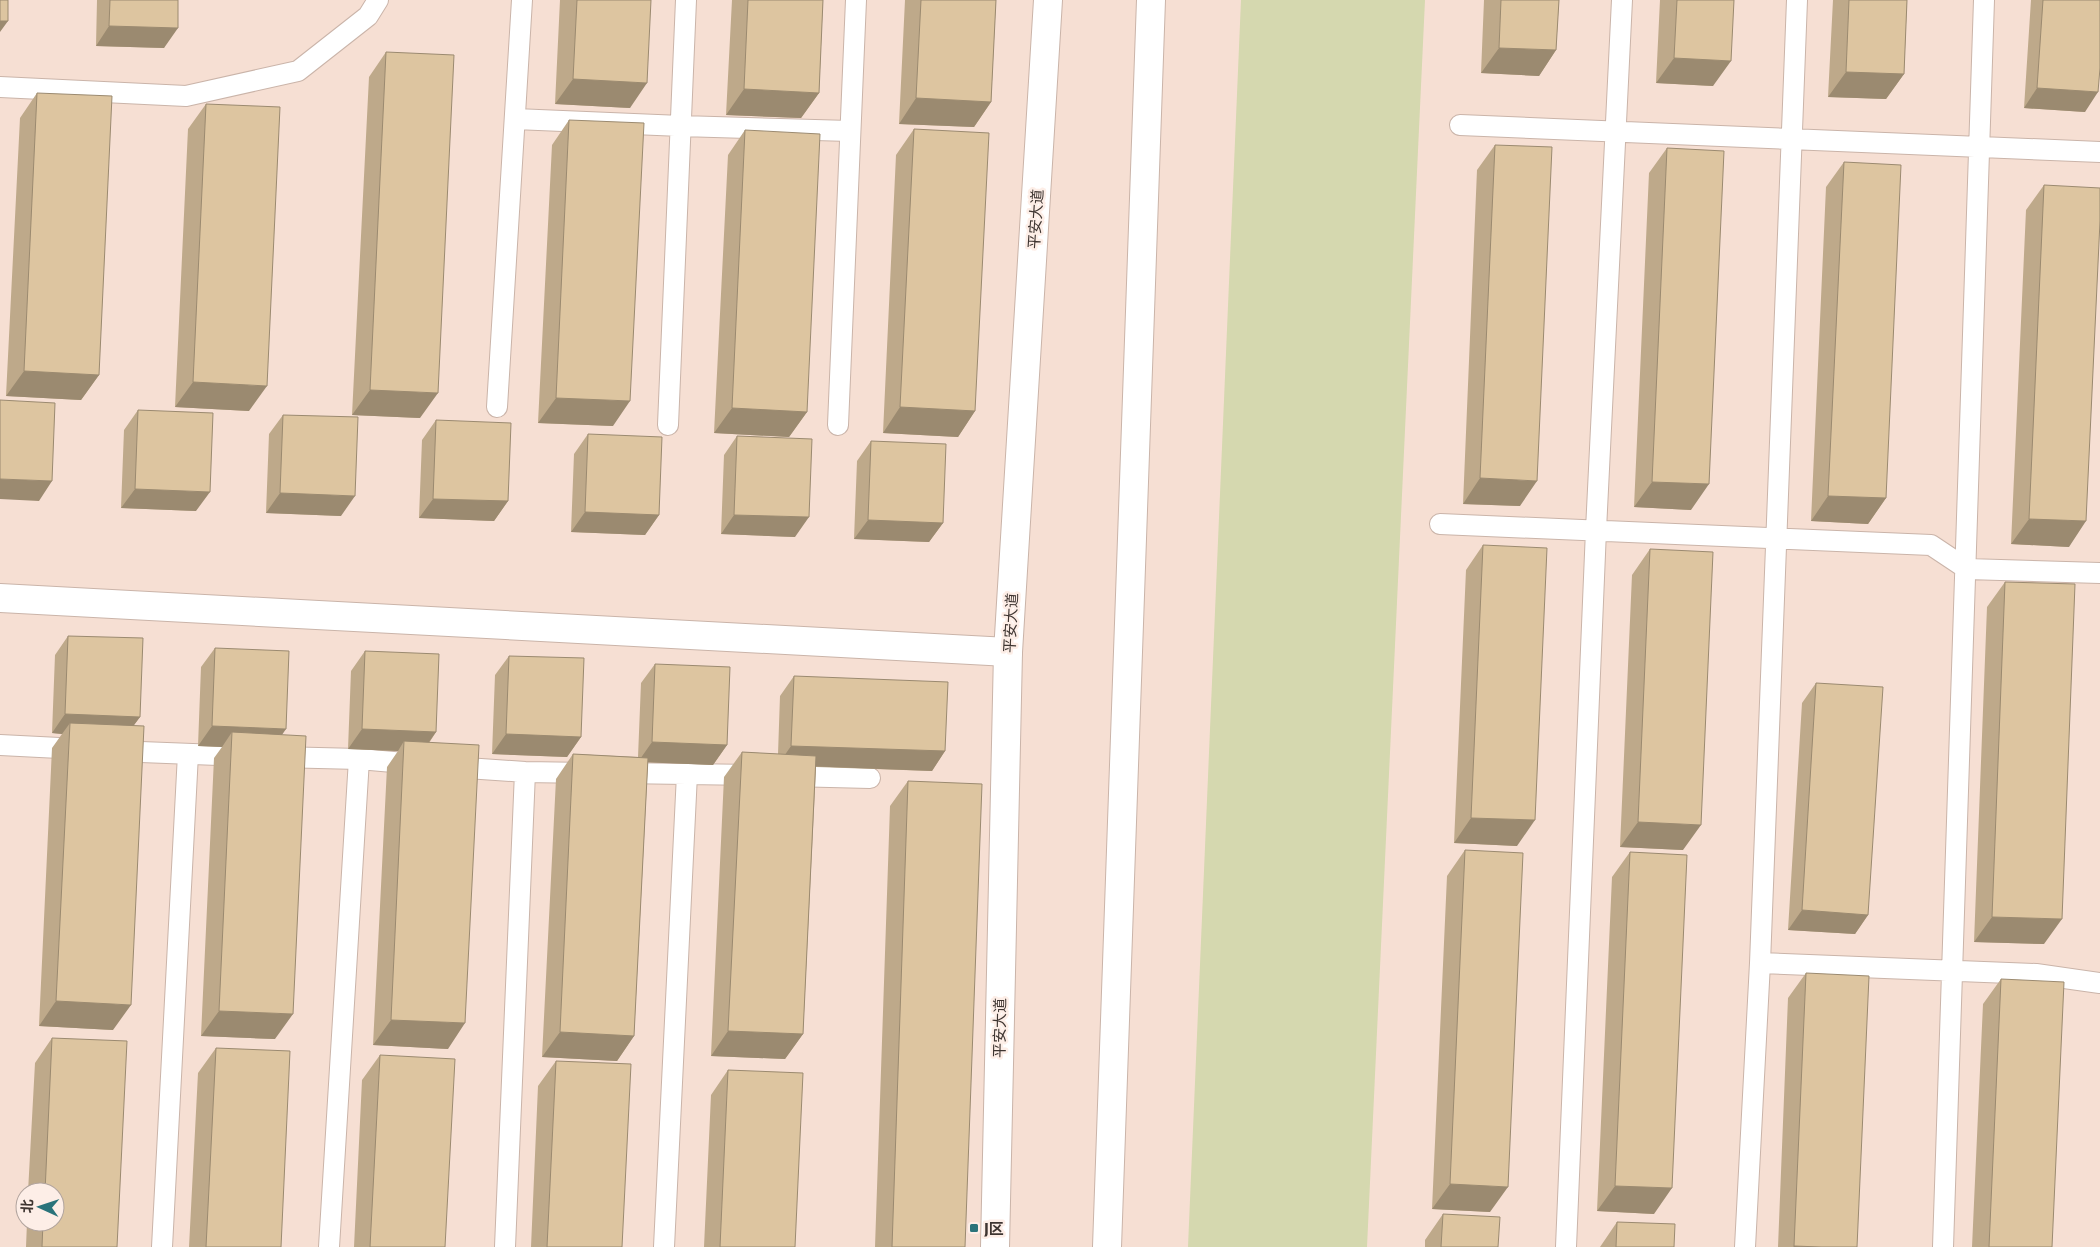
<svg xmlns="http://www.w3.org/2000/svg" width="2100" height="1247" font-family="Commissioner,'Noto Sans SC',sans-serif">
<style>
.green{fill:#d5d8af}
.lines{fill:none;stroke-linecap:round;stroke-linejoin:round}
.lane-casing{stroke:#cab4a9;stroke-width:22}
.street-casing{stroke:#cab4a9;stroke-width:30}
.primary-casing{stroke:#cab4a9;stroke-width:30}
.lane{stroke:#fff;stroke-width:20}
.street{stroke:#fff;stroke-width:28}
.primary{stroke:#fff;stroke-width:28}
.wall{fill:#bea98a}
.shaded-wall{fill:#9b8a70}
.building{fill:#ddc5a0;stroke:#9b8a70}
.poi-dot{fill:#2a737a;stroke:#fdeee7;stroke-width:2}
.labels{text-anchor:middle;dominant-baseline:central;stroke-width:5;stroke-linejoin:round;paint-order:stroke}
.street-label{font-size:15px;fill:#3e3531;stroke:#fdeee7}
.poi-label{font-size:15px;font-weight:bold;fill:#3e3531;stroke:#fdeee7;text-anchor:start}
</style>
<rect width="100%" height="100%" fill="#f6dfd3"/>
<path class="green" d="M1241,0H1425L1367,1247H1188Z"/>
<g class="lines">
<defs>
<path id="lane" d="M0,87L186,96L298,71L368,16L378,0
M515,119L681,126L850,131
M1460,125L2100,152
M497,407L522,0
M668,425L686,0
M838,425L856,0
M1440,524L1931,545L1967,569L2100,573
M0,745L79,749
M115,751L244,756
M278,757L359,759L416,764
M452,767L525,772L588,773
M620,773L753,775
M790,776L870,778
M1760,963L2036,974L2100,983
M162,1247L188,754
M329,1247L359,759
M505,1247L525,772
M664,1247L687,774
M1566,1247L1596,530L1622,0
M1745,1247L1760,963L1797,0
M1943,1247L1984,0"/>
<path id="street" d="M0,598L1008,652"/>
<path id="primary" d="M995,1247L1008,652L1048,0
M1107,1247L1151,0"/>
</defs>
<use href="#lane" class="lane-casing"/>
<use href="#street" class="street-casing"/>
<use href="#primary" class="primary-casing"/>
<use href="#lane" class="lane"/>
<use href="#street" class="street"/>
<use href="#primary" class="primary"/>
</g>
<path class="wall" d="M97,0H178L164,48L96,46Z
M560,0H651L630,108L555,104Z
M732,0H823L819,93L801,118L726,115Z
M905,0H996L991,102L974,127L899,124Z
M1484,0H1559L1556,50L1539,76L1481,73Z
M1660,0H1734L1713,86L1656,83Z
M1833,0H1907L1904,74L1886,99L1828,97Z
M2031,0H2100L2085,112L2024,108Z
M386,52L420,418L352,415L369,77Z
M37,93L99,375L81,400L6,396L20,118Z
M206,104L249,411L175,407L188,129Z
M569,120L613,426L538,423L552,145Z
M914,129L975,411L958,437L883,433L896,155Z
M745,130L807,412L789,437L714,433L728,155Z
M1495,145L1520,506L1463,504L1477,170Z
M1667,148L1691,510L1634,507L1649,173Z
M1844,162L1886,498L1868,524L1811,521L1826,187Z
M2044,185L2069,547L2011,544L2026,210Z
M138,410L196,511L121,508L124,430Z
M283,415L341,516L266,513L269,434Z
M436,420L508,501L494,521L419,518L422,440Z
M588,434L659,515L645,535L571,532L574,454Z
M737,436L795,537L721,534L724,455Z
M871,441L943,523L929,542L854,539L857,461Z
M1483,545L1517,846L1454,843L1466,570Z
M1650,549L1683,850L1620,847L1632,575Z
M2005,582L2044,944L1974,942L1987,607Z
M68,636L140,717L133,726L113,1030L39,1026L52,748L62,734L52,733L55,655Z
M215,648L282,735L275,1039L201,1036L214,758L222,747L198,746L201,667Z
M365,651L436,732L429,743L448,1049L373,1045L387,767L398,751L348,749L351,671Z
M509,656L581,737L567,757L492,754L495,675Z
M655,664L727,745L713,765L648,762L634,1036L617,1061L542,1057L556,779L573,754L638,757L641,683Z
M794,676L945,751L932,771L816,767L803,1034L785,1059L711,1056L724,777L742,752L778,754L780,696Z
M1816,683L1868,915L1855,934L1788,930L1802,703Z
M908,781L965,1247H875L890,806Z
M1465,850L1490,1212L1432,1209L1447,876Z
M1630,852L1654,1214L1597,1211L1612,877Z
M1806,973L1857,1247H1778L1788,998Z
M2001,979L2052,1247H1972L1983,1004Z
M52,1038L117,1247H26L27,1222H55V1192H28L35,1063Z
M216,1048L281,1247H189L198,1073Z
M380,1055L445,1247H354L362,1080Z
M556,1061L622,1247H531L538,1086Z
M728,1070L795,1247H704L711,1095Z
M1443,1214L1498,1247H1425V1240Z
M1617,1222L1674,1247H1600Z"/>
<path class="shaded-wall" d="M0,21H8L0,32Z
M109,26L178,28L164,48L96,46Z
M1499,48L1556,50L1539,76L1481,73Z
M1674,58L1731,61L1713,86L1656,83Z
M1846,72L1904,74L1886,99L1828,97Z
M573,79L647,83L630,108L555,104Z
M2037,88L2098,92L2085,112L2024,108Z
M744,89L819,93L801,118L726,115Z
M916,98L991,102L974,127L899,124Z
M24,371L99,375L81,400L6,396Z
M193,382L267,386L249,411L175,407Z
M370,390L438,393L420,418L352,415Z
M556,398L630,401L613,426L538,423Z
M900,407L975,411L958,437L883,433Z
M732,408L807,412L789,437L714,433Z
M1480,478L1537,481L1520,506L1463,504Z
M0,479L52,481L39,501L0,499Z
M1652,482L1709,484L1691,510L1634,507Z
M135,489L210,492L196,511L121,508Z
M280,493L355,496L341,516L266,513Z
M1828,496L1886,498L1868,524L1811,521Z
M433,499L508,501L494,521L419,518Z
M585,512L659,515L645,535L571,532Z
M734,515L809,517L795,537L721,534Z
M2029,519L2086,521L2069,547L2011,544Z
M868,520L943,523L929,542L854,539Z
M65,714L140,717L126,736L70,723L62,734L52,733Z
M212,726L286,729L273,748L232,732L222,747L198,746Z
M362,729L436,732L422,752L404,741L398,751L348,749Z
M506,734L581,737L567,757L492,754Z
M652,742L727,745L713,765L638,762Z
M791,746L945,751L932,771L778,765Z
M1471,818L1535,820L1517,846L1454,843Z
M1638,822L1701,825L1683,850L1620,847Z
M1802,910L1868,915L1855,934L1788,930Z
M1992,917L2062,919L2044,944L1974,942Z
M56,1001L131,1005L113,1030L39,1026Z
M219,1011L293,1014L275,1039L201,1036Z
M391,1020L465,1023L448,1049L373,1045Z
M728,1031L803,1034L785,1059L711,1056Z
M560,1032L634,1036L617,1061L542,1057Z
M1450,1184L1508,1187L1490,1212L1432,1209Z
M1615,1186L1672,1188L1654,1214L1597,1211Z
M1794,1246L1821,1247H1793Z"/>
<path class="building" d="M0,0H8V21H0Z
M110,0H178V28L109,26Z
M577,0H651L647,83L573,79Z
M748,0H823L819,93L744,89Z
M921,0H996L991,102L916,98Z
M1501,0H1559L1556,50L1499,48Z
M1677,0H1734L1731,61L1674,58Z
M1849,0H1907L1904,74L1846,72Z
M2043,0H2100V68L2098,92L2037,88Z
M386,52L454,55L438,393L370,390Z
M37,93L112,96L99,375L24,371Z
M206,104L280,107L267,386L193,382Z
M569,120L644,123L630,401L556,398Z
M914,129L989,133L975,411L900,407Z
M745,130L820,134L807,412L732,408Z
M1495,145L1552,147L1537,481L1480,478Z
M1667,148L1724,151L1709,484L1652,482Z
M1844,162L1901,165L1886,498L1828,496Z
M2044,185L2100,188V221L2086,521L2029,519Z
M0,400L55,403L52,481L0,479Z
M138,410L213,413L210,492L135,489Z
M283,415L358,417L355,496L280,493Z
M436,420L511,423L508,501L433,499Z
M588,434L662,437L659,515L585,512Z
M737,436L812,439L809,517L734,515Z
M871,441L946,444L943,523L868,520Z
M1483,545L1547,548L1535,820L1471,818Z
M1650,549L1713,552L1701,825L1638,822Z
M2005,582L2075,584L2062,919L1992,917Z
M68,636L143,638L140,717L65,714Z
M215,648L289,651L286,729L212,726Z
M365,651L439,654L436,732L362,729Z
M509,656L584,658L581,737L506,734Z
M655,664L730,667L727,745L652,742Z
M794,676L948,682L945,751L791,746Z
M1816,683L1883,687L1868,915L1802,910Z
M70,723L144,726L131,1005L56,1001Z
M232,732L306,736L293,1014L219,1011Z
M404,741L479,745L465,1023L391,1020Z
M742,752L816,756L803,1034L728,1031Z
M573,754L648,758L634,1036L560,1032Z
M908,781L982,784L965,1247H892Z
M1465,850L1523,853L1508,1187L1450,1184Z
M1630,852L1687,855L1672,1188L1615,1186Z
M1806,973L1869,976L1857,1247H1821L1794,1246Z
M2001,979L2064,982L2052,1247H1989Z
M52,1038L127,1041L117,1247H42L43,1222H55V1192H45Z
M216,1048L290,1051L281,1247H206Z
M380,1055L455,1059L445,1247H370Z
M556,1061L631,1064L622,1247H547Z
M728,1070L803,1073L795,1247H720Z
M1443,1214L1500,1217L1498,1247H1441Z
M1617,1222L1675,1224L1674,1247H1616Z"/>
<rect class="poi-dot" x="969" y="1223" width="10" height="10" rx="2.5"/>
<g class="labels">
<g class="street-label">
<text transform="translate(1035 219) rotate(-86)">平安大道</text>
<text transform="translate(1010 623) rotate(-87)">平安大道</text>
<text transform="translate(999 1028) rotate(-89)">平安大道</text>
</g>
<g class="poi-label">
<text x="984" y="1228">J区</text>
</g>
</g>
<g transform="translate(40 1207) rotate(273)"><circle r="24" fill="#fdeee7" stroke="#b1a49e"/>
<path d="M0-4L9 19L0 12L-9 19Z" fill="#2a737a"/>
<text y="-8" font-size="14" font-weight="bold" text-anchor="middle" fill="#3e3531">北</text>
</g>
</svg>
